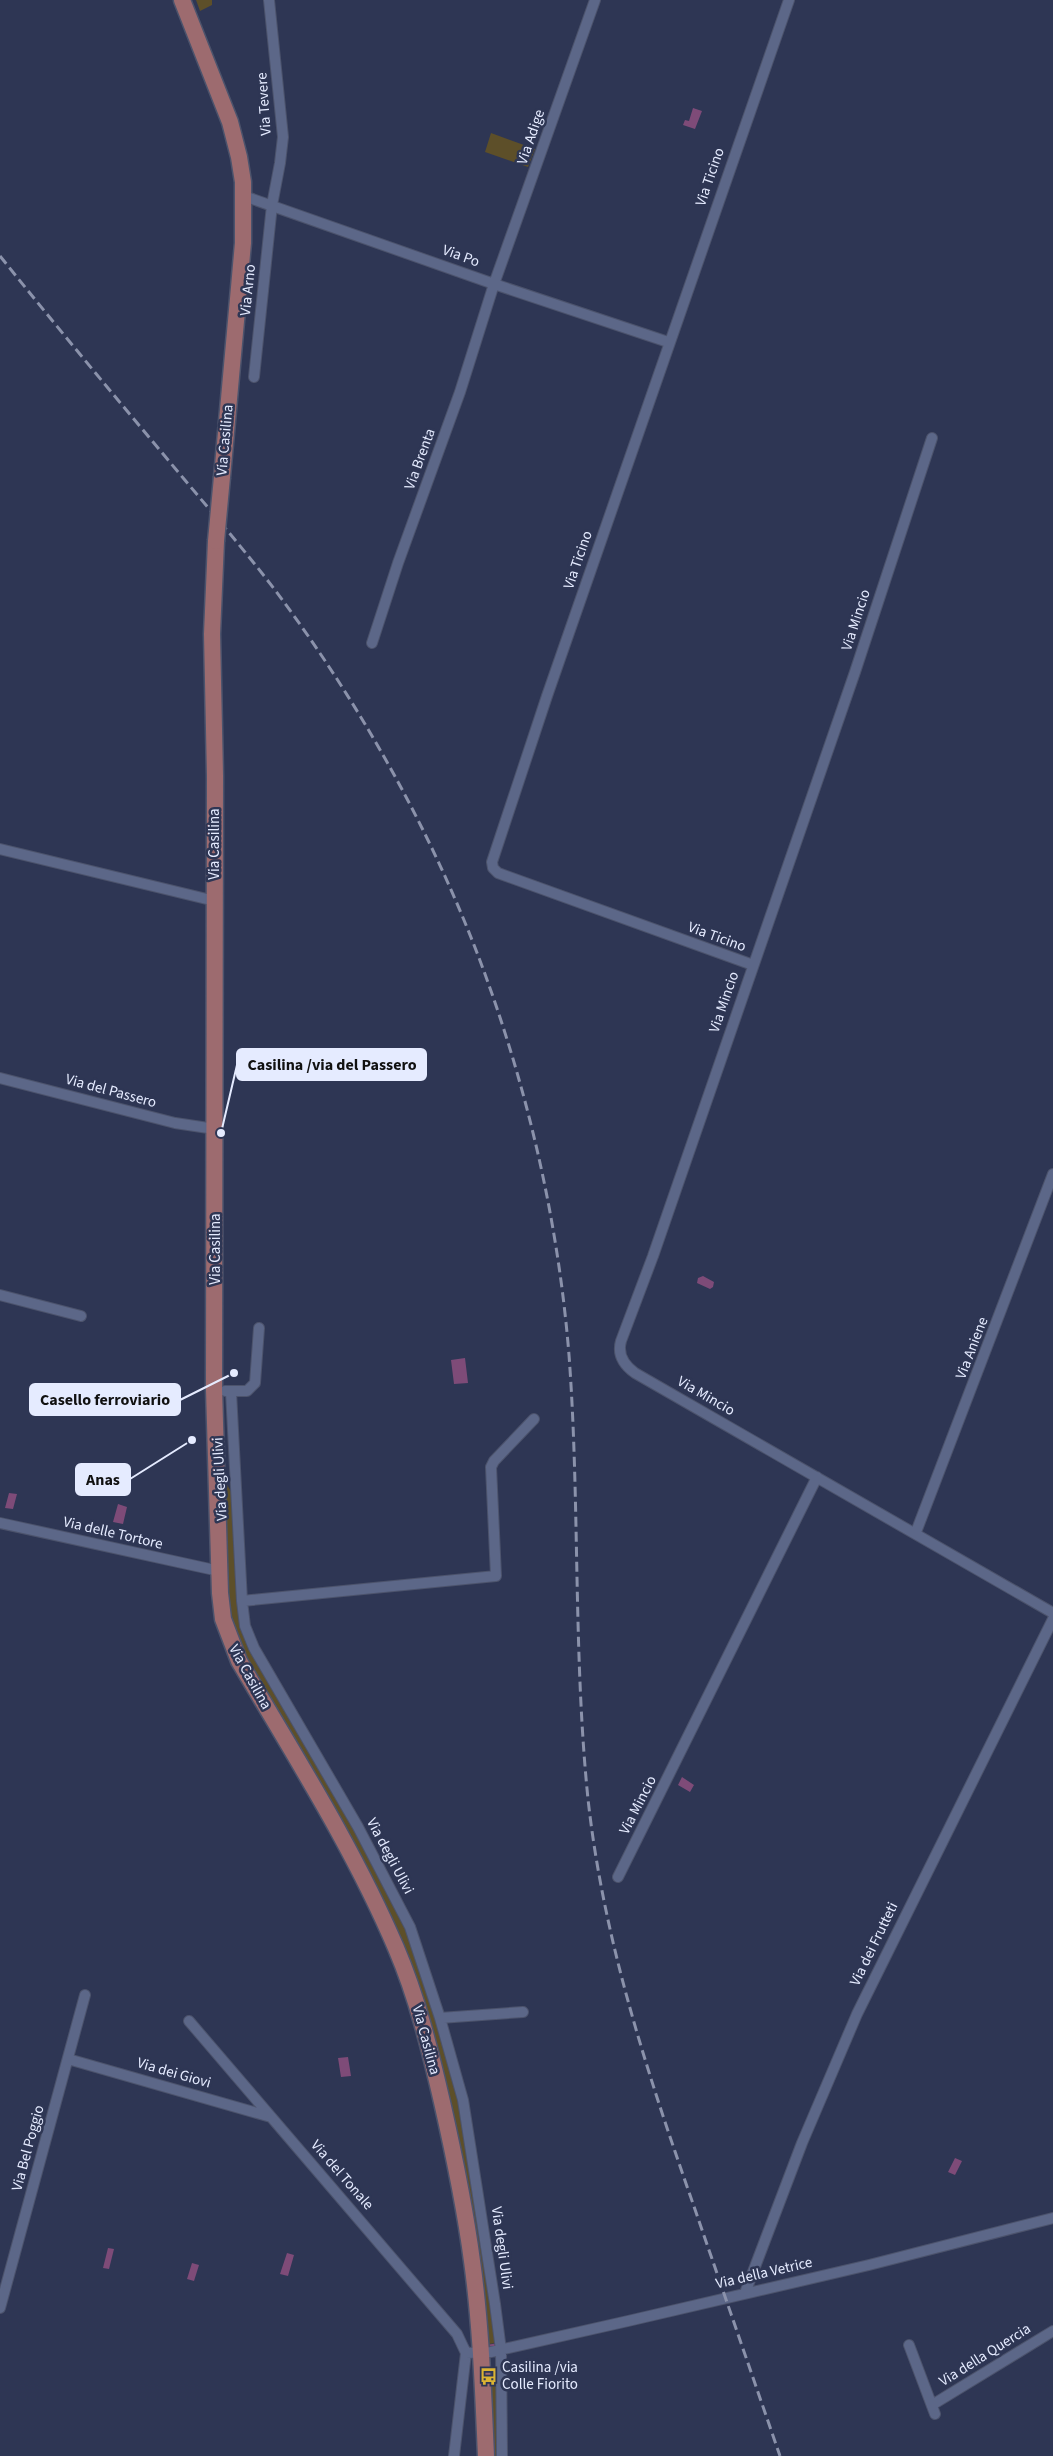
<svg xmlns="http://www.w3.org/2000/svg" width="1053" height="2456" font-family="'Source Sans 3',sans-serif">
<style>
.green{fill:#5d4f29}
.water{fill:#7e4b78}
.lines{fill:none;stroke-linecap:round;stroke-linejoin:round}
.stream{stroke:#7e4b78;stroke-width:3}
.minor-casing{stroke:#4c536c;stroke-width:12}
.primary-casing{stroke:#4c536c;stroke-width:19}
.minor{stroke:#5c6788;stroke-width:10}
.primary{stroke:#9d6b6f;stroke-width:16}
.rail{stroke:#8b92ab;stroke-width:3;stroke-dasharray:10 5;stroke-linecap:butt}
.primary-bridge-casing{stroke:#4c536c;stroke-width:19;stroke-linecap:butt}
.primary-bridge{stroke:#9d6b6f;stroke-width:16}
.labels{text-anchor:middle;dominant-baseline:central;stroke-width:5;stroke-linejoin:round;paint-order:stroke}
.street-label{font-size:15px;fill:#e5ebff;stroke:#2e3654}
.poi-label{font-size:15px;fill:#e5ebff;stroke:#2e3654;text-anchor:start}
.leader{fill:none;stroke:#e5ebff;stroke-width:2}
.callout-dot{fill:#e5ebff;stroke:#2e3654;stroke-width:2}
.callout{fill:#e5ebff;stroke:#e5ebff;stroke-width:2}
.callout-label{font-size:16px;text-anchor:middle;font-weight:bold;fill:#111}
</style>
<rect width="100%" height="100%" fill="#2e3654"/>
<path class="green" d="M196,0H212V5L200,11Z
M491,133L535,149L528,167L485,152Z
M221,1474L233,1495L244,1627L405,1925L456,2082L496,2343L488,2344L452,2113L337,1813L248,1661L240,1647L228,1612Z
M490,2376H496L499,2456H494Z"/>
<path class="water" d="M693,108L702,111L695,129L683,125L685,120L689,121Z
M703,1276L714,1282L713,1287L710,1289L697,1283L698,1278Z
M465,1358L468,1383L454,1384L451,1360Z
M9,1493L17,1494L13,1509L5,1508Z
M118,1504L127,1507L123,1524L113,1522Z
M682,1777L694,1785L690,1792L678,1785Z
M348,2057L351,2076L341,2077L338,2058Z
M955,2158L962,2161L955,2175L948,2172Z
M108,2248L114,2249L109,2269L103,2268Z
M287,2253L294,2255L288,2276L280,2274Z
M192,2263L199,2265L194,2281L187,2279Z"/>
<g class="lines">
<path class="stream" d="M489,2346L496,2345"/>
<defs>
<path id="minor" d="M244,196L494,284L668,342
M254,377L272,205L280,163L283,137L269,0
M932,438L855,672L653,1256L621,1341C617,1355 624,1365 635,1373L1053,1613
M372,643L398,563L460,392L494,284L595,0
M0,849L215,901
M753,965L498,873L493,868L492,862L547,696L789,0
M0,1078L175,1123L215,1129
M0,1295L81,1316
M225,1391H247L255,1383L259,1328
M231,1392L242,1601L245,1626L254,1648L358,1827L410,1927L440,2018L463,2100L495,2304L501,2350L502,2456
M0,1523L219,1571
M916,1532L1053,1174
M242,1601L496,1576L491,1467L494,1461L534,1419
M618,1877L817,1477
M440,2018L523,2012
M189,2021L457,2334L466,2353L454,2456
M68,2059L271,2117
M745,2293L802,2143L857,2014L1053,1619
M0,2308L85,1995
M909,2345L935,2414
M466,2353L491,2352L628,2321L869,2265L1053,2218
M932,2405L1053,2331"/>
<path id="primary" d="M182,0L230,122L239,157L243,182V243L222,477
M216,541L212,634L215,776L214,1389L220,1593L223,1619L239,1661C294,1755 353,1847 396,1948C417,1997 430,2050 442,2102C454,2155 465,2208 472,2261C481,2326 483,2391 486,2456"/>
</defs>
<use href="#minor" class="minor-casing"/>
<use href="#primary" class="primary-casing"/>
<use href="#minor" class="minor"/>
<use href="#primary" class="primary"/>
<path class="rail" d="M0,256C60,331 122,405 184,479C215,516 246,552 275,590C365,710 442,850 491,991C532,1108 559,1231 569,1355C580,1503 573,1652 588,1799C603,1936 645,2066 690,2195C720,2282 750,2369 780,2456"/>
<defs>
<path id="primary-bridge" d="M216,541L222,477"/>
</defs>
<use href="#primary-bridge" class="primary-bridge-casing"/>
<use href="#primary-bridge" class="primary-bridge"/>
</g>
<defs>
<symbol id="bus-bare" viewBox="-9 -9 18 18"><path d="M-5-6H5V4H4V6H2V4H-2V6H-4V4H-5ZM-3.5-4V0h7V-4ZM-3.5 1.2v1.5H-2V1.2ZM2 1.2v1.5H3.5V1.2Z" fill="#dab333" stroke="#2e3654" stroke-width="2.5" paint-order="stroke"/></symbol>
</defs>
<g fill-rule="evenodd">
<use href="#bus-bare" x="476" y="2364" width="25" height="25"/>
</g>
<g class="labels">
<g class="street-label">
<text transform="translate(264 104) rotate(-94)">Via Tevere</text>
<text transform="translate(531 137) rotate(-71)">Via Adige</text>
<text transform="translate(710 177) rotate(-71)">Via Ticino</text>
<text transform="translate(461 256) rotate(20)">Via Po</text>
<text transform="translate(248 290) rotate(-84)">Via Arno</text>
<text transform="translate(225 440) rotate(-85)">Via Casilina</text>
<text transform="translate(420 459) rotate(-70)">Via Brenta</text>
<text transform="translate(578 560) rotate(-71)">Via Ticino</text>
<text transform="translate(856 620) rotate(-72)">Via Mincio</text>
<text transform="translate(214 844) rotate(-90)">Via Casilina</text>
<text transform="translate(717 937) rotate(20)">Via Ticino</text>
<text transform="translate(724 1002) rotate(-71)">Via Mincio</text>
<text transform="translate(111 1091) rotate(15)">Via del Passero</text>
<text transform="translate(215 1249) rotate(-90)">Via Casilina</text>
<text transform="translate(972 1348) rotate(-69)">Via Aniene</text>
<text transform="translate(706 1396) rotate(30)">Via Mincio</text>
<text transform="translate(220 1479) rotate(-93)">Via degli Ulivi</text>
<text transform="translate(113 1533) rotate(13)">Via delle Tortore</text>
<text transform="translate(250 1677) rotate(61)">Via Casilina</text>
<text transform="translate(638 1805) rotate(-63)">Via Mincio</text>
<text transform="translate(390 1856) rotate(62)">Via degli Ulivi</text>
<text transform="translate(874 1944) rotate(-64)">Via dei Frutteti</text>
<text transform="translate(426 2040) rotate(75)">Via Casilina</text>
<text transform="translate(174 2073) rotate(16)">Via dei Giovi</text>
<text transform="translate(28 2148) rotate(-75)">Via Bel Poggio</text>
<text transform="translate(342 2175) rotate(49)">Via del Tonale</text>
<text transform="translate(502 2248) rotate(82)">Via degli Ulivi</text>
<text transform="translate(764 2273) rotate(-13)">Via della Vetrice</text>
<text transform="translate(985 2355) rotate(-32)">Via della Quercia</text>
</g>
<g class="poi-label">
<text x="502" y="2367">Casilina /via<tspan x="502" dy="17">Colle Fiorito</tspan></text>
</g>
</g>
<path class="leader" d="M221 1133L237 1065M234 1373L180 1400M192 1440L130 1479"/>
<g class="callout-dot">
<circle cx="221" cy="1133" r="5"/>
<circle cx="234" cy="1373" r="5"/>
<circle cx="192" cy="1440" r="5"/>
</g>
<g class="callout">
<rect x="237" y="1049" width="189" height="31" rx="5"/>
<rect x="30" y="1384" width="150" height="31" rx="5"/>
<rect x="76" y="1464" width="54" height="31" rx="5"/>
</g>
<g class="callout-label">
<text x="332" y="1070">Casilina /via del Passero</text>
<text x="105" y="1405">Casello ferroviario</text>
<text x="103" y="1485">Anas</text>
</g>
</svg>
